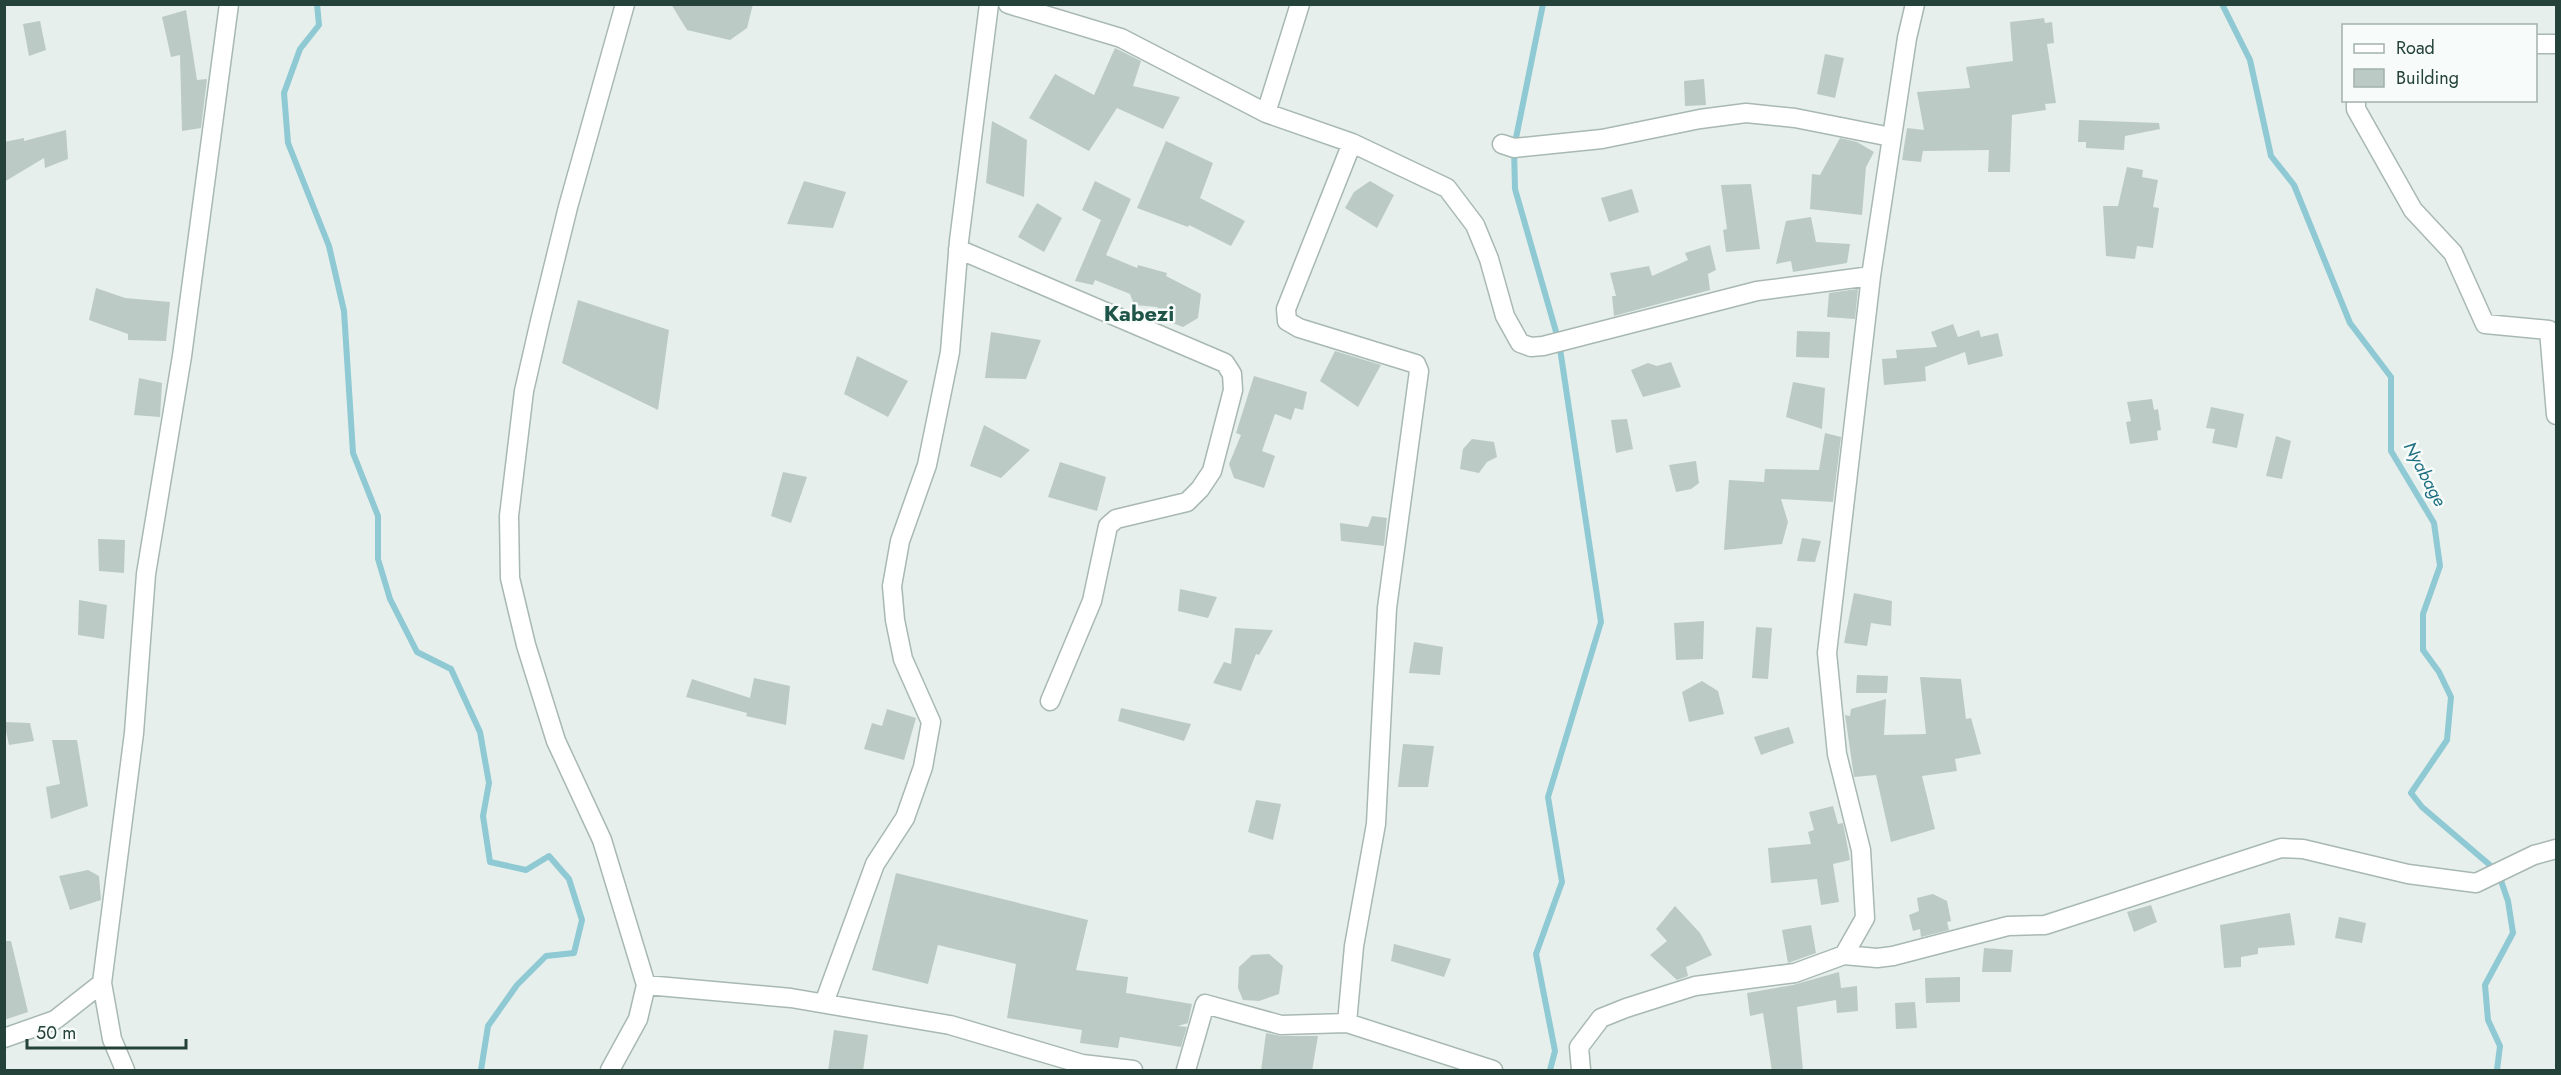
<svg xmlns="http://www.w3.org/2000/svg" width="2561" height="1075" font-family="Jost,sans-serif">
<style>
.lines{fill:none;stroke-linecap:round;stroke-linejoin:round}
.stream{stroke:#8ec9d4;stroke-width:6}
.building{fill:#bbcac4}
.street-casing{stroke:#a8b8b2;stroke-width:21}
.street{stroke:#fff;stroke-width:18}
.labels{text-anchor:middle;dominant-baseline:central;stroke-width:5;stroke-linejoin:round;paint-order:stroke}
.water-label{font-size:18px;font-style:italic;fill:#1c6f80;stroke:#f7fbf9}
.district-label{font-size:22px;font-weight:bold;fill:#1f5548;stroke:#f7fbf9}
</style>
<rect width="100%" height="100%" fill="#e6efeb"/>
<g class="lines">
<path class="stream" d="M317,4L319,25L300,49L284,93L288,143L329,246L344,311L353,453L378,516V559L390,599L417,652L451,669L480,732L489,783L483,816L490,862L526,870L549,856L569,879L582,920L574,953L546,956L517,985L488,1026L481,1070
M1543,4L1514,148L1515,189L1559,342L1601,622L1548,797L1562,882L1536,954L1555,1051L1550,1070
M2222,4L2250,60L2271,156L2294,185L2350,323L2391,377V451L2434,523L2440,566L2423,614V650L2439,672L2451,697L2447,740L2411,793L2422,807L2498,872L2508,901L2513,933L2485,985L2488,1020L2500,1046L2497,1070"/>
</g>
<path class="building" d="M671,4H753L747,28L730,40L687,30Z
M186,10L197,80L207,79L201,128L182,131L180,55L171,57L162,17Z
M2044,18L2045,23L2052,22L2054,43L2047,44L2056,103L2045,104L2046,110L2012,115L2010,172H1988L1989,150L1923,151L1921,162L1902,160L1907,128L1924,130L1917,92L1970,88L1966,67L2013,61L2010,22Z
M40,21L46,50L29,56L23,24Z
M1115,48L1141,61L1133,86L1180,97L1163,129L1117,108L1089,151L1029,118L1055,74L1094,95Z
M1825,54L1844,58L1835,98L1817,94Z
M1704,79L1706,105L1685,106L1684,81Z
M2079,120L2159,123L2160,129L2125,136L2124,150L2086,148V142H2078Z
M992,121L1027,140L1024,197L986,183Z
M66,130L68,159L45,168L44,158L4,182V142L24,138V141Z
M1840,138L1857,142L1874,152L1866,167L1862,215L1810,209L1812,174L1820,175Z
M1166,141L1213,163L1200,198L1245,221L1231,246L1189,225L1188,227L1137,208Z
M2127,167L2143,170L2142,177L2158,180L2153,207L2159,208L2153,248L2137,246L2135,259L2106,256L2103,206H2118Z
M804,181L846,192L833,228L787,224Z
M1095,181L1131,199L1106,255L1137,268L1138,265L1167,273L1166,276L1201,294L1198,318L1183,327L1167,321L1157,307L1134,305L1130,294L1095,280L1093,285L1075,281L1101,220L1082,210Z
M1370,181L1394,195L1377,228L1345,208L1354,192Z
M1751,184L1760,249L1726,252L1723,230L1727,229L1721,185Z
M1632,189L1639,212L1609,222L1601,198Z
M1037,203L1062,218L1044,252L1018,237Z
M1811,217L1816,242L1850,244L1847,263L1793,272L1791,261L1776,264L1786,221Z
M1710,245L1716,270L1708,274L1710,290L1614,316L1612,296H1616L1610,273L1649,266L1652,276L1688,260L1685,253Z
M96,288L125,298L170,302L166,341L128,340V334L89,320Z
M1858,289L1855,319L1827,317L1829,293Z
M578,300L669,330L658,410L562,363Z
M1953,324L1958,337L1979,330L1981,337L1998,333L2003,356L1968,365L1965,352L1925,367L1926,381L1884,385L1882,359L1897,358L1896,350L1937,347L1931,332Z
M1797,331L1830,332L1829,358L1796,357Z
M991,332L1041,340L1026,379L985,378Z
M1335,351L1381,365L1358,407L1320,381Z
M857,356L908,381L888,417L844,394Z
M1671,362L1681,387L1643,397L1631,370L1648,363L1657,366Z
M1254,376L1307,392L1303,410L1295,408L1291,420L1275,414L1262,451L1275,456L1264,488L1234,478L1229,464L1241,435L1236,433Z
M139,378L162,383L160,417L134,415Z
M1793,382L1825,388L1822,429L1786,417Z
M2152,399L2154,410L2158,409L2161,430L2157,431L2158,440L2130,444L2126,422L2131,421L2127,402Z
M2211,407L2244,414L2237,448L2212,443L2215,429L2206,428Z
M1627,419L1633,449L1616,453L1611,420Z
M984,425L1030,450L1001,478L970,466Z
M1825,433L1841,437L1833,502L1781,499L1788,522L1782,544L1724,550L1729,480L1764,482L1765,469L1819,470Z
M2276,436L2291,441L2282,479L2266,476Z
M1472,439L1494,442L1497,457L1487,462L1479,473L1460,469L1463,449Z
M1696,461L1699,483L1691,489L1676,492L1669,465Z
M1060,462L1106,477L1097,511L1048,497Z
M783,472L807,477L791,523L771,516Z
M1372,516L1387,518L1384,546L1341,541L1340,523L1368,527Z
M1802,538L1821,541L1815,562L1797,561Z
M98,539L125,540L124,573L99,571Z
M1180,589L1217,597L1208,618L1178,611Z
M1854,593L1892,601L1891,626L1871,623L1867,646L1844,643Z
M79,600L107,605L104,639L78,635Z
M1704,621L1703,659L1676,660L1674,623Z
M1756,627L1772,628L1768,679L1752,678Z
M1235,628L1273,630L1259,655L1256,654L1241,691L1213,683L1224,662L1231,664Z
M1414,642L1443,647L1440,675L1409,673Z
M1857,675L1888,676L1887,693H1856Z
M1920,677L1961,679L1966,719L1971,718L1981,754L1955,759L1957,771L1922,776L1935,829L1891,842L1876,775L1854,777L1845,715L1850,716L1851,709L1886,699L1884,735L1926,734Z
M754,678L790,686L786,725L746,716L747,713L686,697L692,679L750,698Z
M1702,681L1718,691L1724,714L1689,722L1682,692Z
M1121,708L1191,724L1184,741L1118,721Z
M887,709L916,718L904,760L864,749L872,723L882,726Z
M4,722L30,723L34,741L9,745Z
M1789,727L1794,743L1761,755L1754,737Z
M52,740H77L88,806L51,819L46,787L60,784Z
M1403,744L1434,746L1428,787H1398Z
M1256,800L1281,804L1273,840L1248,832Z
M1833,806L1838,824L1843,823L1850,860L1833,864L1839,902L1821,905L1817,879L1771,883L1768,848L1811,844L1808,832L1814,830L1809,812Z
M88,870L99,876L101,900L70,910L59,876Z
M896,873L1088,920L1076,970L1128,977L1126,993L1192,1004L1188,1023L1178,1026L1187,1027L1181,1047L1120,1037L1118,1048L1080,1043L1082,1030L1007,1018L1016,964L938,945L928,984L872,970Z
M1933,894L1947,901L1951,921L1947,922L1949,930L1921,937L1920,929L1913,931L1909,915L1919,911L1917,898Z
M2151,905L2157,922L2134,932L2127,912Z
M1675,906L1700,933L1712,955L1686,967L1688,976L1677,980L1650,955L1667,941L1656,929Z
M2290,913L2295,945L2258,948V954L2241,957V967L2224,968L2220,925Z
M2339,917L2366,923L2362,943L2335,938Z
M1811,925L1816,953L1788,963L1782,930Z
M4,941H11L28,1012L4,1020Z
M1394,944L1451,959L1444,977L1391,961Z
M1984,948L2013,950L2011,972H1982Z
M1269,954L1283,966L1279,994L1259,1001L1243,1000L1238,988L1239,967L1252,955Z
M1839,972L1841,988L1857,986L1858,1011L1837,1013L1836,1000L1797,1007L1803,1071H1772L1763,1013L1750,1016L1747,993L1793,985Z
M1960,977V1002L1926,1003L1925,978Z
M1915,1002L1917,1028L1896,1029L1895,1003Z
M834,1030L868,1035L863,1071H828Z
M1266,1033L1281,1036H1318L1312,1071H1261Z"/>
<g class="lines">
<defs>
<path id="street" d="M1008,4L1121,38L1266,113L1352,143L1447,188L1475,225L1489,259L1505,316L1520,343L1531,347L1543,346L1757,291L1871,276
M2536,44H2556
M2356,100V109L2413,210L2453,253L2485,324L2549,330L2556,415
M1266,113L1300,4
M1502,144L1514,148L1602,139L1700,119L1746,113L1795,118L1891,137
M958,249L1225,363L1232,374L1233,390L1212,471L1200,489L1187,502L1116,519L1108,526L1092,601L1050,701
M1844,955L1877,958L1893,956L2008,926L2045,925L2281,848L2303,849L2408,874L2476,883L2534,855L2556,849
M646,985L791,998L950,1025L1082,1064L1090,1070
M824,1003L875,864L905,818L923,767L931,722L903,659L895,620L892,586L900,541L927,465L950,352L959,241L989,4
M1347,1023L1354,946L1376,824L1387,608L1419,371L1416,364L1299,328L1287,321L1286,309L1352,143
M4,1038L55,1020L102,983
M1082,1064L1133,1070
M125,1070L112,1039L102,983L134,733L146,574L182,356L229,4
M610,1070L638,1019L646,985L602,840L556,741L526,645L510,578L509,516L524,391L540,321L568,207L625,4
M1186,1070L1205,1004L1281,1025L1347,1023L1493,1070
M1581,1070L1579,1047L1601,1018L1626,1008L1695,986L1795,973L1844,955L1865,918L1861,850L1837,754L1827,653L1871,276L1907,38L1915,4"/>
</defs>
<use href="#street" class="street-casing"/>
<use href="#street" class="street"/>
</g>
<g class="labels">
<g class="water-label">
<text transform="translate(2425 474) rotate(62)">Nyabage</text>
</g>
<g class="district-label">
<text x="1139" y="313">Kabezi</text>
</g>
</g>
<rect width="2561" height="1075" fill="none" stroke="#24423a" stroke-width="12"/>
<rect x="2342" y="24" width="195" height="78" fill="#f7fbf9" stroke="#a3b1ad" stroke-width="1.5"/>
<rect x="2354" y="44" width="30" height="9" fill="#ffffff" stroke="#a3b1ad" stroke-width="1.5"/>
<text x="2396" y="54" font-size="18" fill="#24423a">Road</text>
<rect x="2354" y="69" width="30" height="18" fill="#bbcac4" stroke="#a3b1ad" stroke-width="1.5"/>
<text x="2396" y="84" font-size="18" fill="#24423a">Building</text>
<path d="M27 1039v9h159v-9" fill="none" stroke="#24423a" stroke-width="3"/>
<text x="36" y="1039" font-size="18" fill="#24423a" stroke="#f7fbf9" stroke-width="4.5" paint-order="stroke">50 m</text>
</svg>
